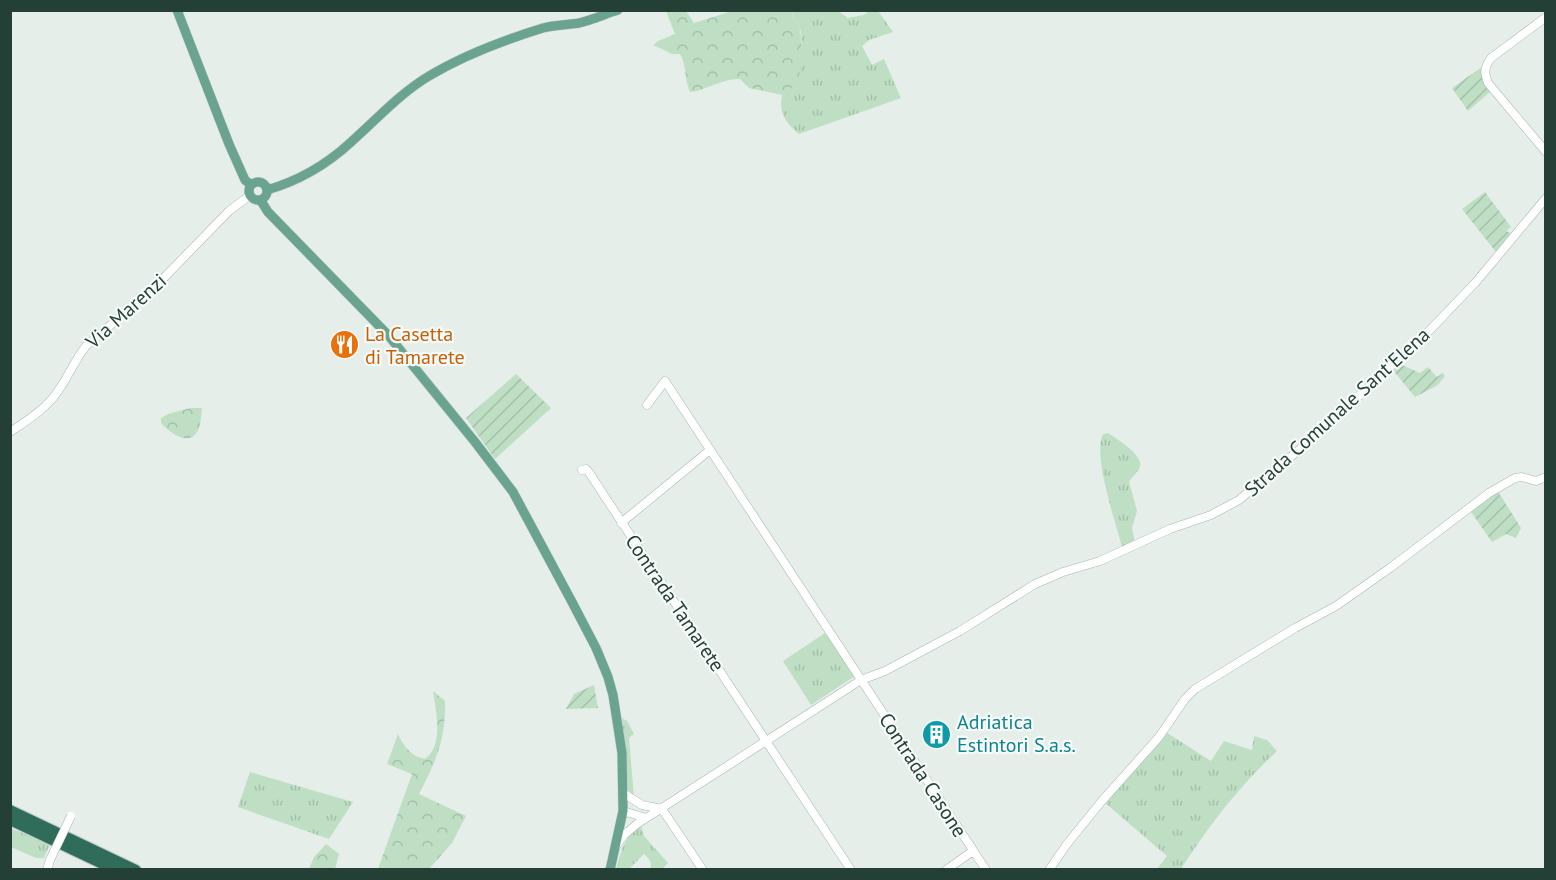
<svg xmlns="http://www.w3.org/2000/svg" width="1556" height="880" font-family="'PT Sans',sans-serif">
<style>
.grass{fill:url(#grass-tufts)}
.forest{fill:url(#forest-crowns)}
.garden{fill:url(#garden-furrows)}
.lines{fill:none;stroke-linecap:round;stroke-linejoin:round}
.minor-casing{stroke:#a7b6b0;stroke-width:9}
.major-casing{stroke:#c2cac7;stroke-width:10}
.highway-casing{stroke:#c2cac7;stroke-width:12}
.minor{stroke:#fff;stroke-width:8}
.major{stroke:#6aa38f;stroke-width:9}
.highway{stroke:#2f6d5a;stroke-width:10}
.minor-bridge-casing{stroke:#a7b6b0;stroke-width:9;stroke-linecap:butt}
.minor-bridge{stroke:#fff;stroke-width:8}
.labels{text-anchor:middle;dominant-baseline:central;stroke-width:4.5;stroke-linejoin:round;paint-order:stroke}
.street-label{font-size:20px;fill:#244036;stroke:#f6faf8}
.food-label{font-size:20px;fill:#c56008;stroke:#f6faf8;text-anchor:start}
.culture-label{font-size:20px;fill:#0d838f;stroke:#f6faf8;text-anchor:start}
</style>
<defs>
<pattern id="grass-tufts" width="24" height="20" patternUnits="userSpaceOnUse" patternTransform="scale(1.5)"><rect width="24" height="20" fill="#bedfc4"/><path d="M3 7l-1-3M5 7V3M7 7l1-3M15 17l-1-3M17 17v-4M19 17l1-3" fill="none" stroke="#a3c0a9"/></pattern>
<pattern id="forest-crowns" width="20" height="18" patternUnits="userSpaceOnUse" patternTransform="scale(1.5)"><rect width="20" height="18" fill="#bedfc4"/><path d="M2 6a3 3 0 1 1 6 0M12 15a3 3 0 1 1 6 0" fill="none" stroke="#a3c0a9"/></pattern>
<pattern id="garden-furrows" width="10" height="10" patternUnits="userSpaceOnUse" patternTransform="scale(1.5)"><rect width="10" height="10" fill="#bedfc4"/><path d="M-1 1l2-2M0 10L10 0M9 11l2-2" fill="none" stroke="#a3c0a9"/></pattern>
</defs>
<rect width="100%" height="100%" fill="#e5eee9"/>
<path class="grass" d="M792,11H838L848,18L864,15L869,11H878L893,32L869,40L862,46L872,65L884,59L901,98L799,134C785,122 779,114 782,95L791,89C796,71 804,51 801,32C799,23 792,20 792,11Z
M1108,433C1117,439 1143,455 1140,466C1139,472 1132,476 1129,482L1137,511L1132,528L1135,542L1122,547C1116,523 1092,455 1103,434Z
M825,633L855,676L811,705L783,661Z
M622,718L627,721L634,734L629,738L634,797L627,789Z
M1164,731L1211,761L1224,741L1252,750L1254,736L1267,740L1277,751C1237,789 1211,823 1181,869H1157L1167,856L1104,802Z
M250,772L353,802L329,839L238,807Z
M641,826L644,836L668,863L662,869H650C653,863 649,858 644,854L629,869L616,870C621,851 624,837 641,826Z
M10,828L50,844L44,858H36L11,847Z"/>
<path class="forest" d="M666,11H686L694,23L732,11H792C792,19 796,20 799,27C803,35 802,71 798,79C795,87 789,91 782,95L749,88L740,79C723,78 707,90 690,92C684,80 687,65 680,54H672L654,45L658,41L675,34Z
M190,408H202C201,416 201,426 197,432C188,447 169,432 161,423V418L168,414Z
M433,691L445,701C446,739 436,761 419,794L466,816L452,843L429,869H378L412,774L387,764L398,734C403,746 412,757 425,759C444,745 436,712 433,691Z
M326,844L339,854L335,869H309L314,857Z"/>
<path class="garden" d="M1482,67L1492,90L1468,111L1452,88Z
M1485,192L1511,227L1506,231L1511,233L1496,252L1462,209Z
M1398,363L1420,373L1428,367L1437,377L1443,373L1445,376L1438,385L1415,397L1392,369Z
M516,374L551,408L495,459L466,418Z
M1497,490L1521,528L1516,538L1506,534L1492,542L1469,509Z
M594,685L598,708L566,709L574,694Z"/>
<g class="lines">
<defs>
<path id="minor" d="M1546,17L1491,58C1484,68 1484,72 1488,83L1546,152
M647,405L665,381L986,870
M10,432C28,420 46,409 58,391C68,377 75,360 86,346L154,288L229,211L249,196
M582,470L586,469L588,471L851,870
M621,523L710,450
M623,793L642,805L662,809L703,870
M623,811L646,818
M617,845L624,835L637,824L861,680L885,671L960,631L1035,584L1063,572L1100,561L1170,529L1211,515L1239,500L1312,439L1430,330L1476,282L1546,198
M47,870L50,860
M946,870L973,851
M1049,870L1067,844L1101,802L1159,737L1185,699L1195,689L1295,628L1336,606L1390,568L1489,493L1515,478L1522,477L1536,481L1546,477"/>
<path id="major" d="M177,10L229,144L245,180L251,185
M249 191a9 9 0 1 1 18 0a9 9 0 1 1-18 0Z
M267,190C298,181 326,165 350,143C376,120 399,94 429,76C464,55 504,40 543,28C554,25 567,25 579,23C592,20 605,14 618,10
M261,201L268,212L388,335L475,442L513,492L572,602L596,648L608,677L613,695L622,753L623,811L610,870"/>
<path id="highway" d="M10,810L136,870
M10,820L115,870"/>
</defs>
<use href="#minor" class="minor-casing"/>
<use href="#major" class="major-casing"/>
<use href="#highway" class="highway-casing"/>
<use href="#minor" class="minor"/>
<use href="#major" class="major"/>
<use href="#highway" class="highway"/>
<defs>
<path id="minor-bridge" d="M50,860L71,816"/>
</defs>
<use href="#minor-bridge" class="minor-bridge-casing"/>
<use href="#minor-bridge" class="minor-bridge"/>
</g>
<defs>
<symbol id="restaurant-disc" viewBox="-11 -11 22 22"><circle r="9.5" fill="#e8710a" stroke="#f6faf8"/><path d="M-5-6h1v4h1v-4h1v4h1v-4h1v5L-1.5 .5V6h-2V.5L-5-1ZM5-6V6H3V1.5H1.5Q1.5-4 5-6Z" fill="#fff"/></symbol>
<symbol id="building-disc" viewBox="-11 -11 22 22"><circle r="9.5" fill="#0f9aa8" stroke="#f6faf8"/><path d="M-4-6H4V6H1V3H-1V6H-4ZM-2.5-4.3h1.7v1.8h-1.7ZM.8-4.3h1.7v1.8H.8ZM-2.5-1h1.7V.8h-1.7ZM.8-1h1.7V.8H.8Z" fill="#fff"/></symbol>
</defs>
<g fill-rule="evenodd">
<use href="#restaurant-disc" x="328" y="328" width="33" height="33"/>
<use href="#building-disc" x="920" y="718" width="33" height="33"/>
</g>
<g class="labels">
<g class="street-label">
<text transform="translate(126 311) rotate(-42)">Via Marenzi</text>
<text transform="translate(1337 412) rotate(-42)">Strada Comunale Sant'Elena</text>
<text transform="translate(675 603) rotate(56)">Contrada Tamarete</text>
<text transform="translate(923 775) rotate(57)">Contrada Casone</text>
</g>
<g class="food-label">
<text x="365" y="334">La Casetta<tspan x="365" dy="23">di Tamarete</tspan></text>
</g>
<g class="culture-label">
<text x="957" y="722">Adriatica<tspan x="957" dy="23">Estintori S.a.s.</tspan></text>
</g>
</g>
<rect width="1556" height="880" fill="none" stroke="#244036" stroke-width="24"/>
</svg>
